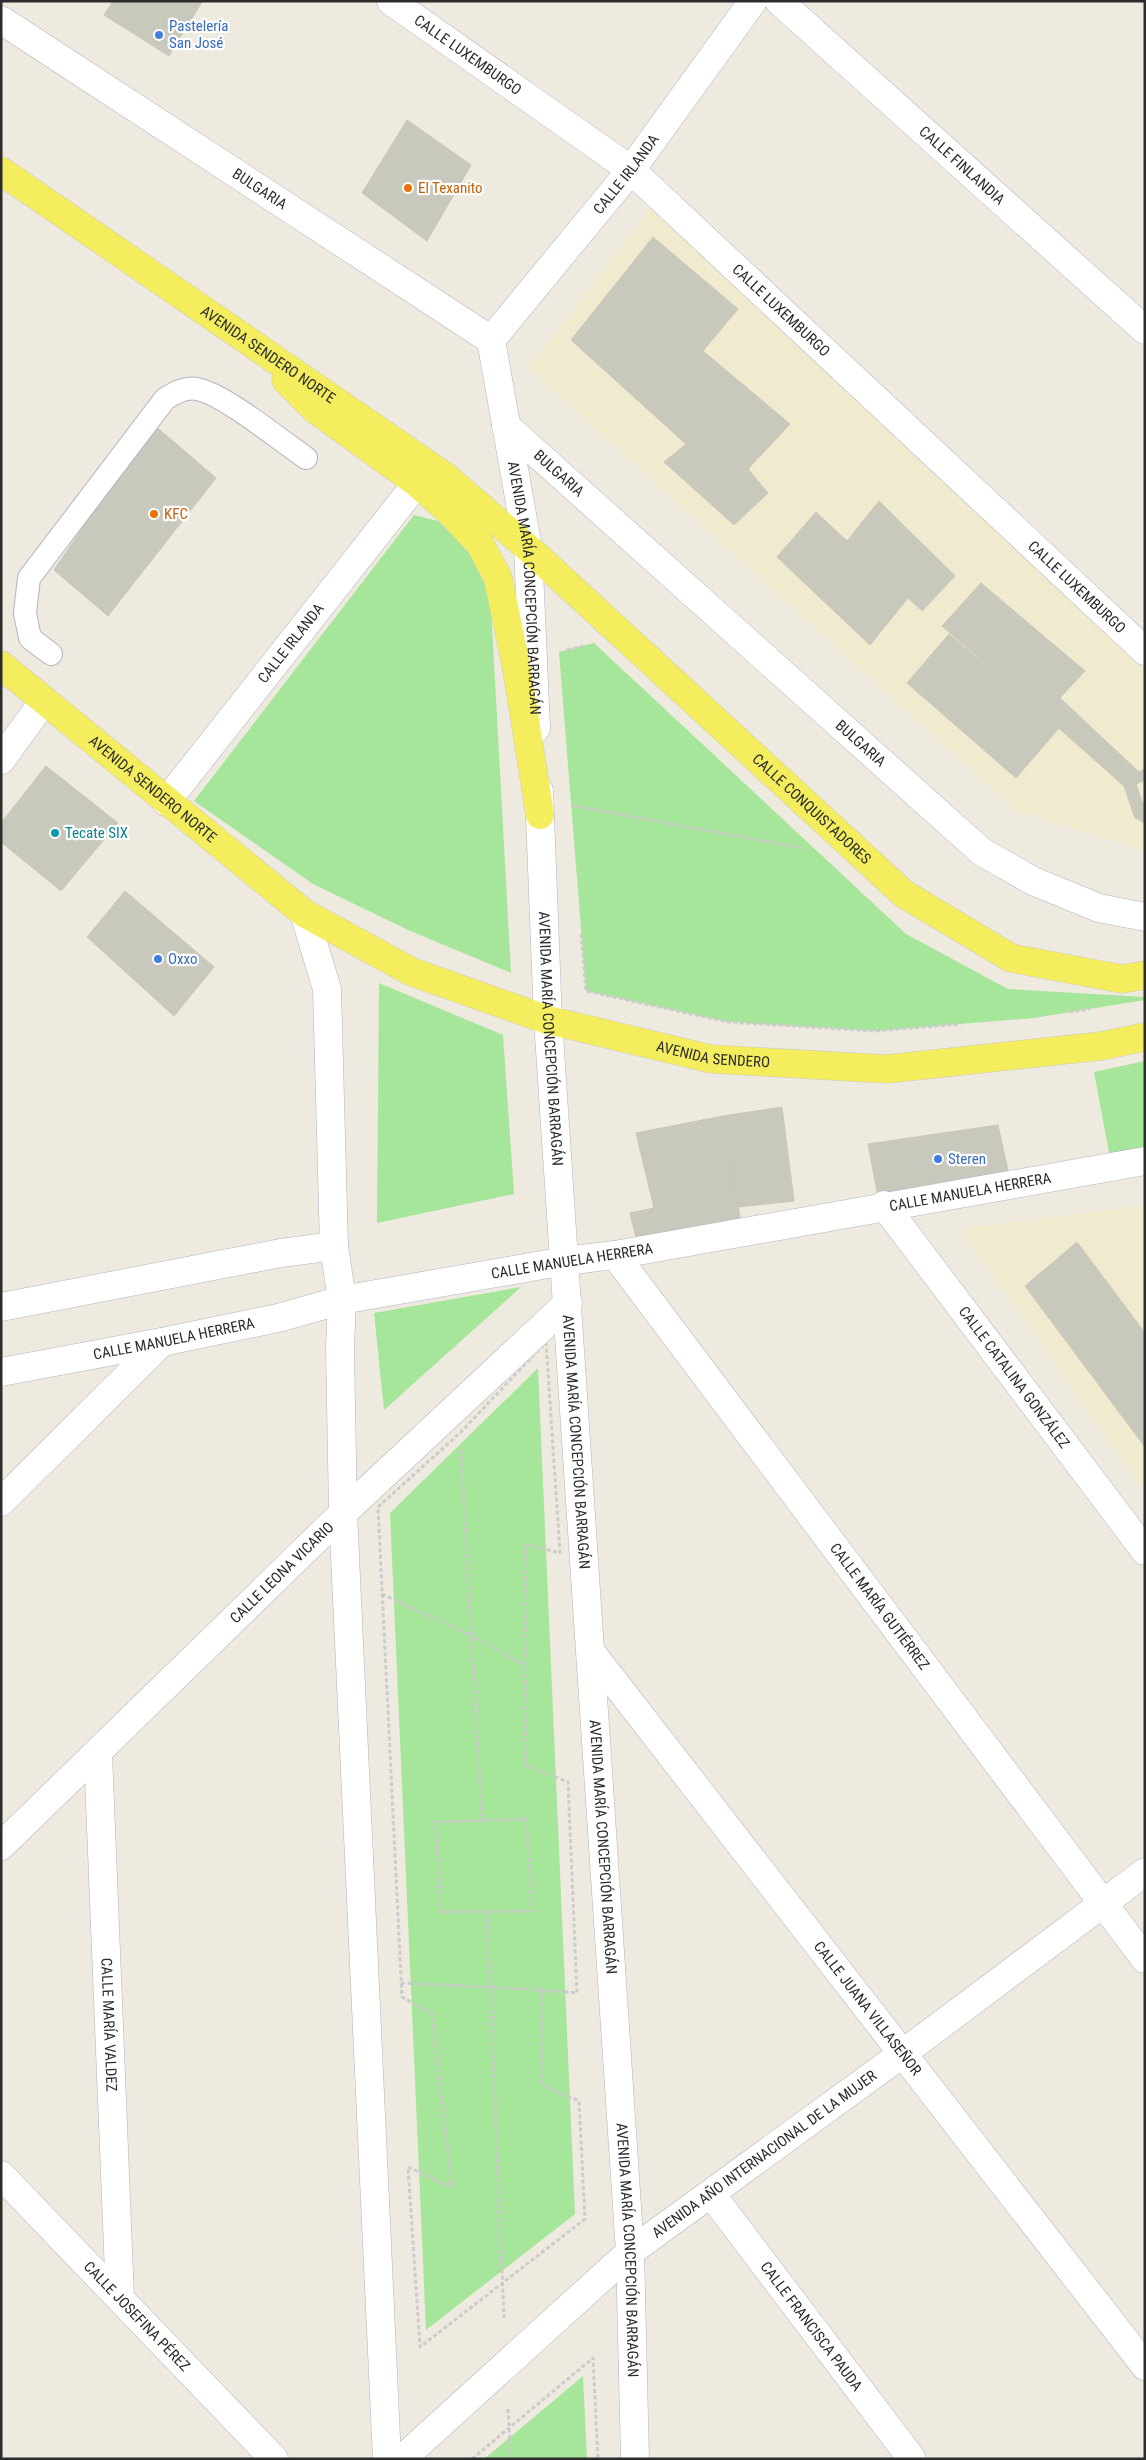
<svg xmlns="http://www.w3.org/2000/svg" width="1146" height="2460" font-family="'Roboto Condensed',sans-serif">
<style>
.education{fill:#f0ebce}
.green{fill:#a6e69a}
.building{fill:#c9c8bd;stroke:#cac7b8}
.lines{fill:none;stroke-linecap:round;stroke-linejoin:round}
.lane-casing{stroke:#b2b2c0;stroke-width:24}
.street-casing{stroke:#b2b2c0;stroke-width:29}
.secondary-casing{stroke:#b2b2c0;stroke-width:29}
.primary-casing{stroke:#ccc;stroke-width:29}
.path{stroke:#ccc;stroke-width:3;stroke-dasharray:4 2.5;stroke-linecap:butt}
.lane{stroke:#fff;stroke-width:22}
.street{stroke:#fff;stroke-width:28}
.secondary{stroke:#fff;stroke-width:28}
.primary{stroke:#f4ed5d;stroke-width:28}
.shop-dot{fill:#3f7fe0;stroke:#fff;stroke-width:2}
.food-dot{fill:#e8710a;stroke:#fff;stroke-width:2}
.culture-dot{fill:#0f9aa8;stroke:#fff;stroke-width:2}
.labels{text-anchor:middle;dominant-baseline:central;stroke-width:4.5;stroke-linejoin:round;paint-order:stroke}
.shop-label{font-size:15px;fill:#366cbe;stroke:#fff;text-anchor:start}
.street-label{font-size:15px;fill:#2c2c2c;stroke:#fff}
.food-label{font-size:15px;fill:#c56008;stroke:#fff;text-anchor:start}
.culture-label{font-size:15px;fill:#0d838f;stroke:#fff;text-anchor:start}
</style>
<rect width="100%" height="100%" fill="#eeeadf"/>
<path class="education" d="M651,208L1145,661V851L1016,811L528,368Z
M1145,1205V1493L960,1229Z"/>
<path class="green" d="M414,515L438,521L478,560L490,589L511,973L408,930L313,884L194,801Z
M594,643L906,934L1008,989L1145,997V1000L1034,1018L876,1031L728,1022L586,991L559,652Z
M379,983L503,1035L514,1194L377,1223Z
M1145,1061V1152L1110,1158L1094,1072Z
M521,1287L384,1410L374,1313Z
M538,1368L575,2214L426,2330L390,1513Z
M583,2376L587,2459H484Z"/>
<path class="building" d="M113,1H200L202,2L169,56L104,15Z
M407,120L471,165L427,241L362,193Z
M653,237L738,309L703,351L790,424L748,469L768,493L734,525L664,462L686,444L571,340Z
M153,424L216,478L108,616L54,570Z
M879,501L955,576L922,611L847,541Z
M816,512L908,598L870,645L777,557Z
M981,583L1085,671L1044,715L942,626Z
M949,634L1059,728L1016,778L907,683Z
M1060,698L1139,772L1145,769V780L1136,784L1143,805L1135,818L1124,786L1044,715Z
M46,766L118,823L61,891L1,842V823Z
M1145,800V823L1135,818Z
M125,891L214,967L174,1016L87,937Z
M782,1107L794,1201L738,1207L723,1116Z
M723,1116L742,1229L637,1242L630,1213L654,1208L636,1133Z
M998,1125L1009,1175L878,1197L868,1144Z
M1077,1242L1145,1333V1447L1025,1286Z"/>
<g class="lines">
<defs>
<path id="lane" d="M51,654L30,638L25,613L29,578L165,399C174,393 186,387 197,389C224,394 281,441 306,458"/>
<g id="street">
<path id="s1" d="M391,1L631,170L1145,651"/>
<path id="s2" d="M779,1L1145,330"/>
<path id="s3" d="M491,340L631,170L753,1"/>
<path id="s4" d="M506,426L982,852L1033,881L1099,908L1145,917"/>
<path d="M1,760L44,701"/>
<path id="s5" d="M166,802L417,483"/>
<path id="s6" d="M884,1205L1145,1551"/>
<path id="s7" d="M615,1255L1145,1959"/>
<path id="s8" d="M565,1261L615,1255L1145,1161"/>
<path d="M1,1502L162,1342"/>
<path id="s9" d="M591,1652L1145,2366"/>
<path id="s10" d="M98,1753L120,2298"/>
<path id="s11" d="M1,1846L343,1513L568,1303"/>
<path id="s12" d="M1,2175L274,2459"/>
<path id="s13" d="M711,2194L912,2459"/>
</g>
<g id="secondary">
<path id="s14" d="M1,20L491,340L528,548L536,728"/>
<path id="s15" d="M539,791L548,1020L630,2252L635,2459"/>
<path d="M304,913L327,989L334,1246L342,1300L340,1349L343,1513L387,2459"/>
<path d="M1,1307L281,1253L334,1246"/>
<path id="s16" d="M1,1372L162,1342L278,1318L342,1300L565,1261"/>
<path id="s17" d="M402,2459L630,2252L902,2054L1145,1872"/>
</g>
<g id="primary">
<path id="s18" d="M1,171L446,477L528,548L904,894L1011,958L1122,979L1145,975"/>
<path d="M286,380L316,410L417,483L448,510L480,544L498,578L517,670L540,815"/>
<path id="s19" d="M1,665L304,913L412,972L548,1020L711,1059L887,1069L1101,1046L1145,1037"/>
</g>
</defs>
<use href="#lane" class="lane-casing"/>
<use href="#street" class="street-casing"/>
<use href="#secondary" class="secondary-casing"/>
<use href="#primary" class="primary-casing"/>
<path class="path" d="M567,650L583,646
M574,806L802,848
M581,934L586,991L728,1022L876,1031L961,1024
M1069,1012L1090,1009
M546,1342L560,1553L525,1544V1765L568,1782L577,1993L542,1990V2085L579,2101L585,2219L420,2347L408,2167L452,2187L432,2014L402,1997L378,1507L460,1433Z
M461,1450L482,1820
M382,1594L472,1636L524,1665
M526,1819L533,1911L441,1912L436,1822Z
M487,1912L504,2318
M401,1983L542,1990
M508,2409L511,2459
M472,2459L593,2358L598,2459"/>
<use href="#lane" class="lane"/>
<use href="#street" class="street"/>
<use href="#secondary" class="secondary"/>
<use href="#primary" class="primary"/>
</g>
<g class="shop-dot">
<circle cx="159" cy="35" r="5"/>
<circle cx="158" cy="959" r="5"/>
<circle cx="938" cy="1159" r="5"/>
</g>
<g class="food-dot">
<circle cx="408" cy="188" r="5"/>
<circle cx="154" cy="514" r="5"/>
</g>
<circle class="culture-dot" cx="55" cy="833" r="5"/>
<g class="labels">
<g class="shop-label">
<text x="169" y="26">Pastelería<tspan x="169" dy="17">San José</tspan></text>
<text x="168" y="959">Oxxo</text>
<text x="948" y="1159">Steren</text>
</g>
<g class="street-label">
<text stroke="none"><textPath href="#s1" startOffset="94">CALLE LUXEMBURGO</textPath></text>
<text stroke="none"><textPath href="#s2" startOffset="246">CALLE FINLANDIA</textPath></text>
<text stroke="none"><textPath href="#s3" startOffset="214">CALLE IRLANDA</textPath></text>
<text stroke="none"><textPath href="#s14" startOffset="309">BULGARIA</textPath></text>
<text stroke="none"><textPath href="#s1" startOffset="499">CALLE LUXEMBURGO</textPath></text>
<text stroke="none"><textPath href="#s18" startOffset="324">AVENIDA SENDERO NORTE</textPath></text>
<text stroke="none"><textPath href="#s4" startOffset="71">BULGARIA</textPath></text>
<text stroke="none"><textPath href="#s1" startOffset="904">CALLE LUXEMBURGO</textPath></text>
<text stroke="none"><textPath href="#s14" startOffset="836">AVENIDA MARÍA CONCEPCIÓN BARRAGÁN</textPath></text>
<text stroke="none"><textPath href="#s5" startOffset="202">CALLE IRLANDA</textPath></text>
<text stroke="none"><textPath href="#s4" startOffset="476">BULGARIA</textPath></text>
<text stroke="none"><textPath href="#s19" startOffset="196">AVENIDA SENDERO NORTE</textPath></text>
<text stroke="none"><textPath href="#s18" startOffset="1034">CALLE CONQUISTADORES</textPath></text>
<text stroke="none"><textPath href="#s15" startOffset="248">AVENIDA MARÍA CONCEPCIÓN BARRAGÁN</textPath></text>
<text stroke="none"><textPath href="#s19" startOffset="828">AVENIDA SENDERO</textPath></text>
<text stroke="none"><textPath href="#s8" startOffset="411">CALLE MANUELA HERRERA</textPath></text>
<text transform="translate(572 1261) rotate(-9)">CALLE MANUELA HERRERA</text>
<text stroke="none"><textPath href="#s16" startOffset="176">CALLE MANUELA HERRERA</textPath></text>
<text stroke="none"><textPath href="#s6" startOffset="216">CALLE CATALINA GONZÁLEZ</textPath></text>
<text stroke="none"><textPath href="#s15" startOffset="652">AVENIDA MARÍA CONCEPCIÓN BARRAGÁN</textPath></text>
<text stroke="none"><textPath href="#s11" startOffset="392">CALLE LEONA VICARIO</textPath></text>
<text stroke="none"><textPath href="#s7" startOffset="440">CALLE MARÍA GUTIÉRREZ</textPath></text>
<text stroke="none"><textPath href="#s15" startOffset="1058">AVENIDA MARÍA CONCEPCIÓN BARRAGÁN</textPath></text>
<text stroke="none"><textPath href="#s9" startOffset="451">CALLE JUANA VILLASEÑOR</textPath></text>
<text stroke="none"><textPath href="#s10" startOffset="272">CALLE MARÍA VALDEZ</textPath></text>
<text stroke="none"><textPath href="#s17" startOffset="474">AVENIDA AÑO INTERNACIONAL DE LA MUJER</textPath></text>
<text stroke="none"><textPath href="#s15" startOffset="1462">AVENIDA MARÍA CONCEPCIÓN BARRAGÁN</textPath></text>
<text stroke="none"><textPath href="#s12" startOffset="196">CALLE JOSEFINA PÉREZ</textPath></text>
<text stroke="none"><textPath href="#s13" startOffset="166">CALLE FRANCISCA PAUDA</textPath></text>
</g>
<g class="food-label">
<text x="418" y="188">El Texanito</text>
<text x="164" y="514">KFC</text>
</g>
<g class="culture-label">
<text x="65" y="833">Tecate SIX</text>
</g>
</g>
<rect width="1146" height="2460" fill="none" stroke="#2c2c2c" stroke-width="5"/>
</svg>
